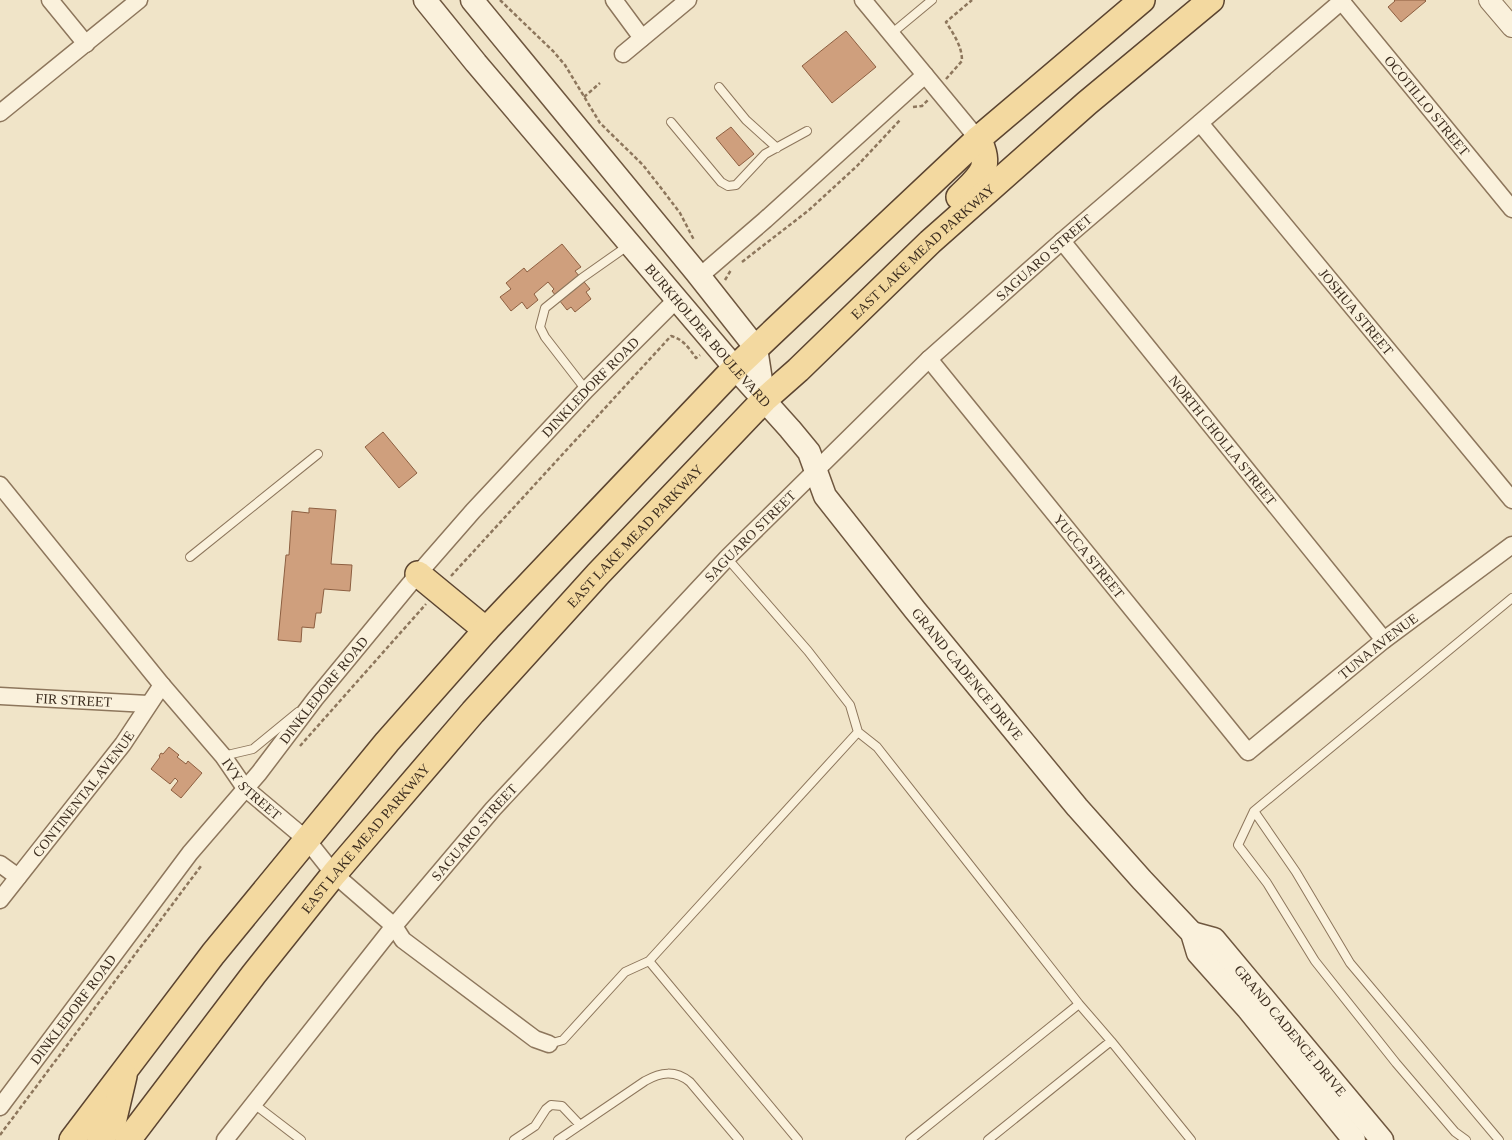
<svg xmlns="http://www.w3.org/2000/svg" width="1512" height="1140" font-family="Georgia,serif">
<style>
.building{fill:#cf9f7d;stroke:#8d5f41}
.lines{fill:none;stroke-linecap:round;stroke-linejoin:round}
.service-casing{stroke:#8d765c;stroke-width:10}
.minor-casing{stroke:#8d765c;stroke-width:19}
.tertiary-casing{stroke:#8d765c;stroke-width:22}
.secondary-casing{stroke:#6f573f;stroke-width:25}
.primary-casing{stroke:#5b4430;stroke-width:28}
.path{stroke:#8d765c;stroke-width:2.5;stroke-dasharray:4 2.5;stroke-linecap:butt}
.service{stroke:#faf1dc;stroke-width:8}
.minor{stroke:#faf1dc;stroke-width:16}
.tertiary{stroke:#faf1dc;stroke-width:20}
.secondary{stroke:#faf1dc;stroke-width:22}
.primary{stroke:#f3d9a0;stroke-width:25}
.labels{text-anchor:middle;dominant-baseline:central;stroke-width:5;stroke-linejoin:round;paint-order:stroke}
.street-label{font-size:14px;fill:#3d2e20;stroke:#f7eed8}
</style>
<rect width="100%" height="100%" fill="#f0e4c8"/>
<path class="building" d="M1394,0H1425L1426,1L1401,22L1388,7L1395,1Z
M846,31L876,67L832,103L802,66Z
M731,127L754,154L739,166L716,138Z
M562,244L581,267L575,271L590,289L586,292L591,299L575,312L571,307L567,310L552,291L554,289L548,282L534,294L538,300L527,309L522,302L511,311L500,297L511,289L506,283L524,268L527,272Z
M383,432L417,473L399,488L365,447Z
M309,508L336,510L331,564L352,565L350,591L324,589L321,613H316L314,628L302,627L301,642L278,640L286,555H289L292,511L309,513Z
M169,747L179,755L177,757L186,764L188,761L202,773L181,798L171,790L178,781L175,778L170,784L151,769L160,757L159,756L161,753L163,754Z"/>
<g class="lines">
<defs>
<path id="service" d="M891,34L932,0
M719,87L746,120L777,148
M671,122L721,182L728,186L736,185L765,154L807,131
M586,390L545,337L540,327L545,308L582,278L629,245
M190,557L318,454
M727,558L808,651L850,705L858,732L877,747L1079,1004L1111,1041L1191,1140
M223,756L253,749L298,712
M1254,811L1296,872L1350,963L1499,1140
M649,961L798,1140
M549,1044L563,1040L625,972L649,961L858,732
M254,1104L301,1140
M514,1140L535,1126L546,1109L551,1105L562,1106L580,1125
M558,1140L645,1081C661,1072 675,1070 690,1082L739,1140
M910,1140L1079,1004
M988,1140L1111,1041
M1466,1140L1455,1132L1396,1063L1315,961L1267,883L1238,845L1254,811L1512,598"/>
<g id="minor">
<path d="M50,0L86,44"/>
<path d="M614,0L642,38"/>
<path d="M863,0L978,139"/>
<path id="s1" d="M1342,2L1512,209"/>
<path d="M623,54L688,0"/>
<path d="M0,113L139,0"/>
<path id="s2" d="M1200,123L1512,500"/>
<path id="s3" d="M1062,241L1384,640"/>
<path d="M700,276L765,220L925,75"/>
<path id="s4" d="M929,359L1248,752L1384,640L1512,545"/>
<path id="s5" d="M0,485L162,685L223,756L245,788L307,840L334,874L394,926L403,940L535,1039L549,1044"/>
<path id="s6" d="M0,696L148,704"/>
<path d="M0,864L18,877"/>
<path id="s7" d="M0,900L123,744L162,685"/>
<path id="s8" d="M0,1107L190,853L259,773L315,699L418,574L473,511L586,390L677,299"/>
<path id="s9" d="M225,1140L394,926L493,809L727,558L929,359L1062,241L1343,0"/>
</g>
<path id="tertiary" d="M1489,0L1512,27"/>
<g id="secondary">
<path id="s10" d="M425,0L476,63L735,368L790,429L809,452L825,496L915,610L1077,807L1142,880L1192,933L1198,953L1248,1009L1354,1140"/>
<path d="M472,0L696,272L756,348L764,400"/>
<path id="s11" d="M1192,933L1214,939L1382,1140"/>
</g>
<g id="primary">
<path d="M959,197C979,177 994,168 978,139"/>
<path d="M418,574L486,630"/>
<path d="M72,1140L213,954L387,742L486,630L597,513L735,368L775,330L978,139L1142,0"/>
<path d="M100,1140L113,1123L124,1076"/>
<path id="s12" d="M128,1140L254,974L334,874L473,712L598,574L764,400L798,370L930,242L1087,103L1211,0"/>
</g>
</defs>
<use href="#service" class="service-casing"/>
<use href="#minor" class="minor-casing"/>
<use href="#tertiary" class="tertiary-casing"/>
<use href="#secondary" class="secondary-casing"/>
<use href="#primary" class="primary-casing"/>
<path class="path" d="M500,0L553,51L565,65L600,123L643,165L661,188L680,213L694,240
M946,79L962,61C962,46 954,35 946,22L972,0
M584,97L600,83
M913,107L922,106L928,100
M742,262L809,210L857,166L901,119
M725,280L731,270
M451,576L671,336C683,339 689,348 696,358L700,355
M300,746L426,604
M0,1135L201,866"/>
<use href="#service" class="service"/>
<use href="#minor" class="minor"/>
<use href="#tertiary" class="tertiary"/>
<use href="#secondary" class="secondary"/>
<use href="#primary" class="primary"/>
</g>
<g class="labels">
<g class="street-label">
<text stroke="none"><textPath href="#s1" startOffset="134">OCOTILLO STREET</textPath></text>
<text stroke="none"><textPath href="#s12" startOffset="1194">EAST LAKE MEAD PARKWAY</textPath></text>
<text stroke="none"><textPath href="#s9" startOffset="1206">SAGUARO STREET</textPath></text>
<text stroke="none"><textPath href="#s2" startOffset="245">JOSHUA STREET</textPath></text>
<text stroke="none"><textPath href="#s10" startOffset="439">BURKHOLDER BOULEVARD</textPath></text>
<text stroke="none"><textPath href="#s8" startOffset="932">DINKLEDORF ROAD</textPath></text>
<text stroke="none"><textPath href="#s3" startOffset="256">NORTH CHOLLA STREET</textPath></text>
<text stroke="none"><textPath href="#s9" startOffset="801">SAGUARO STREET</textPath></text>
<text stroke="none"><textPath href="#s12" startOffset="789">EAST LAKE MEAD PARKWAY</textPath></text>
<text stroke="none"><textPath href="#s4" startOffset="254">YUCCA STREET</textPath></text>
<text stroke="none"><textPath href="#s4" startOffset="674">TUNA AVENUE</textPath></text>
<text stroke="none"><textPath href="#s10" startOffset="868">GRAND CADENCE DRIVE</textPath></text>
<text stroke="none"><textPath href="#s8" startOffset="528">DINKLEDORF ROAD</textPath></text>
<text stroke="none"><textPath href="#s6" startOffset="74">FIR STREET</textPath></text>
<text stroke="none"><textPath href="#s5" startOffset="395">IVY STREET</textPath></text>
<text stroke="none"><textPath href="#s7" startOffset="135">CONTINENTAL AVENUE</textPath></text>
<text stroke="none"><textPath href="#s9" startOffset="396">SAGUARO STREET</textPath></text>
<text stroke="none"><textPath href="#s12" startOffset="384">EAST LAKE MEAD PARKWAY</textPath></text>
<text stroke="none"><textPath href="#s8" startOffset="122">DINKLEDORF ROAD</textPath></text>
<text stroke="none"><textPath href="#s11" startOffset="142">GRAND CADENCE DRIVE</textPath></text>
</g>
</g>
</svg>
